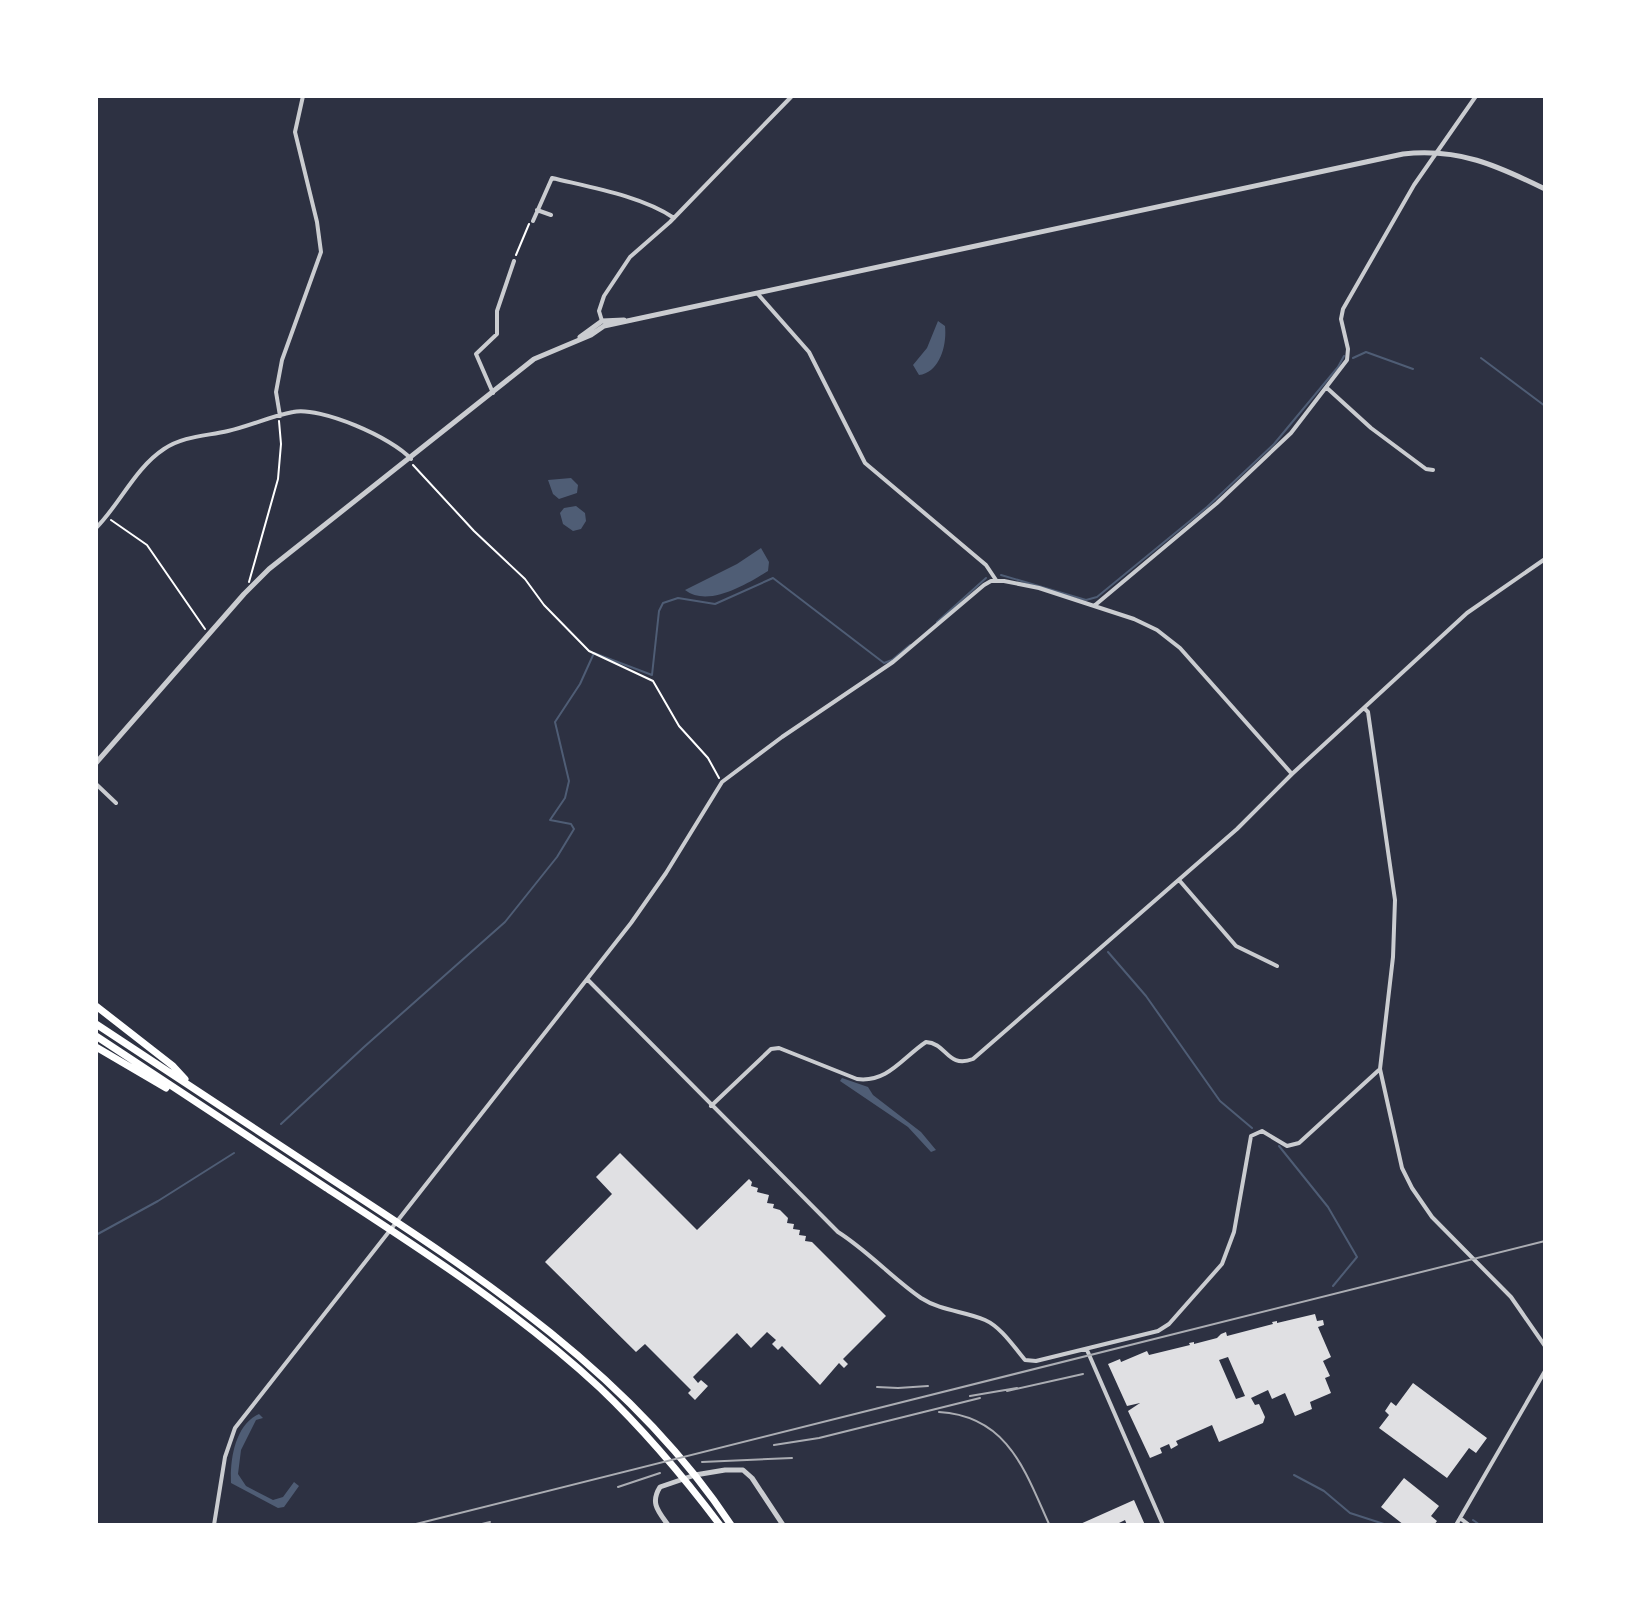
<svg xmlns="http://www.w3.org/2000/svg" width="1641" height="1621" font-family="'Roboto Serif',serif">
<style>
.water{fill:#4f5d75}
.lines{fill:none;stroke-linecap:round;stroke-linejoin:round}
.stream{stroke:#4f5d75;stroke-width:2}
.building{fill:#e0e0e3;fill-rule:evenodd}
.path{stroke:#fff;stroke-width:2}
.minor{stroke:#caccd0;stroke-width:4}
.tertiary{stroke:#caccd0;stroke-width:5}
.motorway{stroke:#fff;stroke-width:7}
.rail{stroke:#abadb3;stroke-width:2}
</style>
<rect width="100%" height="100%" fill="#2d3142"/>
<path class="water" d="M938,321L945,326C947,345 940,372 919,375L913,365L927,348Z
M571,478L578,485L577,493L559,499L553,494L548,480Z
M576,506L585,513L586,521L581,529L573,531L563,524L560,513L564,508Z
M761,548L769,562L768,571C747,584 708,608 685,590L737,564Z
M842,1078L868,1087L873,1095L921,1132L936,1150L931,1152L908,1127L840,1081Z
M259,1414L263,1418L256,1420L241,1450L238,1474L246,1486L273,1500L283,1497L294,1482L299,1486L284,1507L278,1508L231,1483C230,1459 235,1425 259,1414Z"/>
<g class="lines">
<path class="stream" d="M96,221V225
M1353,358L1366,352L1413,369
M1481,358L1545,406
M1001,575L1086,600L1097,597L1207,507L1274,444L1338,367L1344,356
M937,622L986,578
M1108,952L1146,996L1220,1101L1252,1128
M281,1124L364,1047L505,922L557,857L574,829L571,824L550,820L565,798L569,781L555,722L580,684L594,653L652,675L659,611L663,603L678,598L715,604L773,578L884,663L892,660L910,645
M1279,1146L1328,1207L1357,1257L1333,1286
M96,1235L158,1201L234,1153
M1294,1475L1324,1491L1350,1513L1387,1525
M1473,1520L1480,1525"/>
</g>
<path class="building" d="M620,1153L697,1230L749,1179L752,1182L751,1186L758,1188L757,1192L769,1195L767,1203L774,1204L773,1208L780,1210L788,1218L787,1223L794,1224L793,1229L800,1230L799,1235L806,1236L805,1241L812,1242L886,1316L843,1359L848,1364L844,1368L839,1363L820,1385L782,1346L778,1350L772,1344L776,1340L767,1332L751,1348L737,1333L693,1377L698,1383L701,1380L708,1386L695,1400L688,1393L691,1390L645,1344L636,1352L545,1262L612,1194L596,1177Z
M1315,1314L1317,1321L1323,1320L1324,1325L1318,1327L1331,1357L1323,1361L1330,1376L1325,1378L1331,1393L1310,1402L1312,1409L1295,1416L1285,1393L1272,1399L1268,1390L1251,1398L1255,1405L1259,1404L1265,1417L1263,1423L1219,1442L1212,1425L1176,1441L1178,1445L1171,1449L1169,1444L1160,1448L1162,1453L1150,1458L1128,1411L1140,1403L1127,1406L1108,1364L1120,1359L1121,1362L1147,1351L1149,1355L1190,1345L1189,1343L1194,1342V1344L1217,1338L1221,1334L1226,1332L1227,1336L1273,1324L1272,1322L1277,1321V1323ZM1228,1357L1245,1396L1236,1399L1219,1360Z
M1413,1383L1487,1438L1476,1453L1469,1448L1447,1478L1379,1428L1389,1415L1385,1411L1391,1402L1396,1406Z
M1404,1478L1439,1506L1431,1516L1437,1521L1434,1525H1404L1381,1507Z
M1134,1500L1145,1525H1127L1125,1520L1115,1525H1078Z"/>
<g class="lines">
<path class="path" d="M516,255L529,224
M413,465L474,531L525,579L544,605L589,651L653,681L679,726L708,758L719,778
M111,520L147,545L205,629
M249,582L278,479L281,444L279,421"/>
<path class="minor" d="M537,210L551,215
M533,221L552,178C589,187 642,196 674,218
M757,293L809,352L865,463L986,565L996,580
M602,321L599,311L604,296L630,257L670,222L792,96
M1327,388L1371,428L1426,469L1433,470
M493,393L476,354L497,334V311L514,261
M280,416L276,392L282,360L321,252L317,222L295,132L303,96
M96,528C120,504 135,468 164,449C183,436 206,436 228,431C250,426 271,416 293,412C320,406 393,438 411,459
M1094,606L1217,503L1291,433L1347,360L1348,349L1341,319L1343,309L1414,185L1476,96
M1364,708L1368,712L1395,900L1393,957L1380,1069L1402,1168L1412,1188L1432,1217L1511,1297L1545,1346
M96,784L116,803
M1179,880L1236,946L1277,966
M588,980L838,1232C868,1251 892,1278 921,1298C941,1311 964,1311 985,1320C1001,1327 1014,1347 1025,1360L1036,1361L1158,1331L1169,1324L1222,1264L1234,1232L1251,1136L1262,1131L1287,1146L1299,1143L1380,1069
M711,1106L771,1049L779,1048L857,1079C888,1083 903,1057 926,1042C947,1043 947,1069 973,1059L1237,829L1292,774L1467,613L1545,559
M1087,1350L1163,1525
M1460,1518L1469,1525
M214,1525L225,1457L235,1428L631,923L666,873L722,782L782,737L893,662L984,585L991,581H1004L1039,588L1134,619L1157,630L1180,648L1292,774
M1456,1525L1545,1371"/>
<path class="tertiary" d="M580,337L602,321L624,320
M96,763L244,594L269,569L534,359L591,335L604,326L1403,154C1459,148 1496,165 1545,189
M668,1525C658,1511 650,1503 660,1487L695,1475L725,1470H743L752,1478L783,1525"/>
<path class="motorway" d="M96,1006L173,1066L185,1079
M96,1024C175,1076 255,1129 334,1181C480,1276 633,1376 731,1525
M96,1036C172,1086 248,1137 325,1187C419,1248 517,1311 600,1388C644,1430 683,1476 720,1525
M96,1047L166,1088"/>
<path class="rail" d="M877,1387L898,1388L928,1386
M1007,1391L1083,1374
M970,1396L1017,1388
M939,1412C1008,1416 1025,1471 1049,1524
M774,1445L819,1438L980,1398
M702,1462L792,1458
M618,1487L660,1473
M412,1525L1545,1241
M478,1525L490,1522"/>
</g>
<rect width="1641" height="1621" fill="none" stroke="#ffffff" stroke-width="196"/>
</svg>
